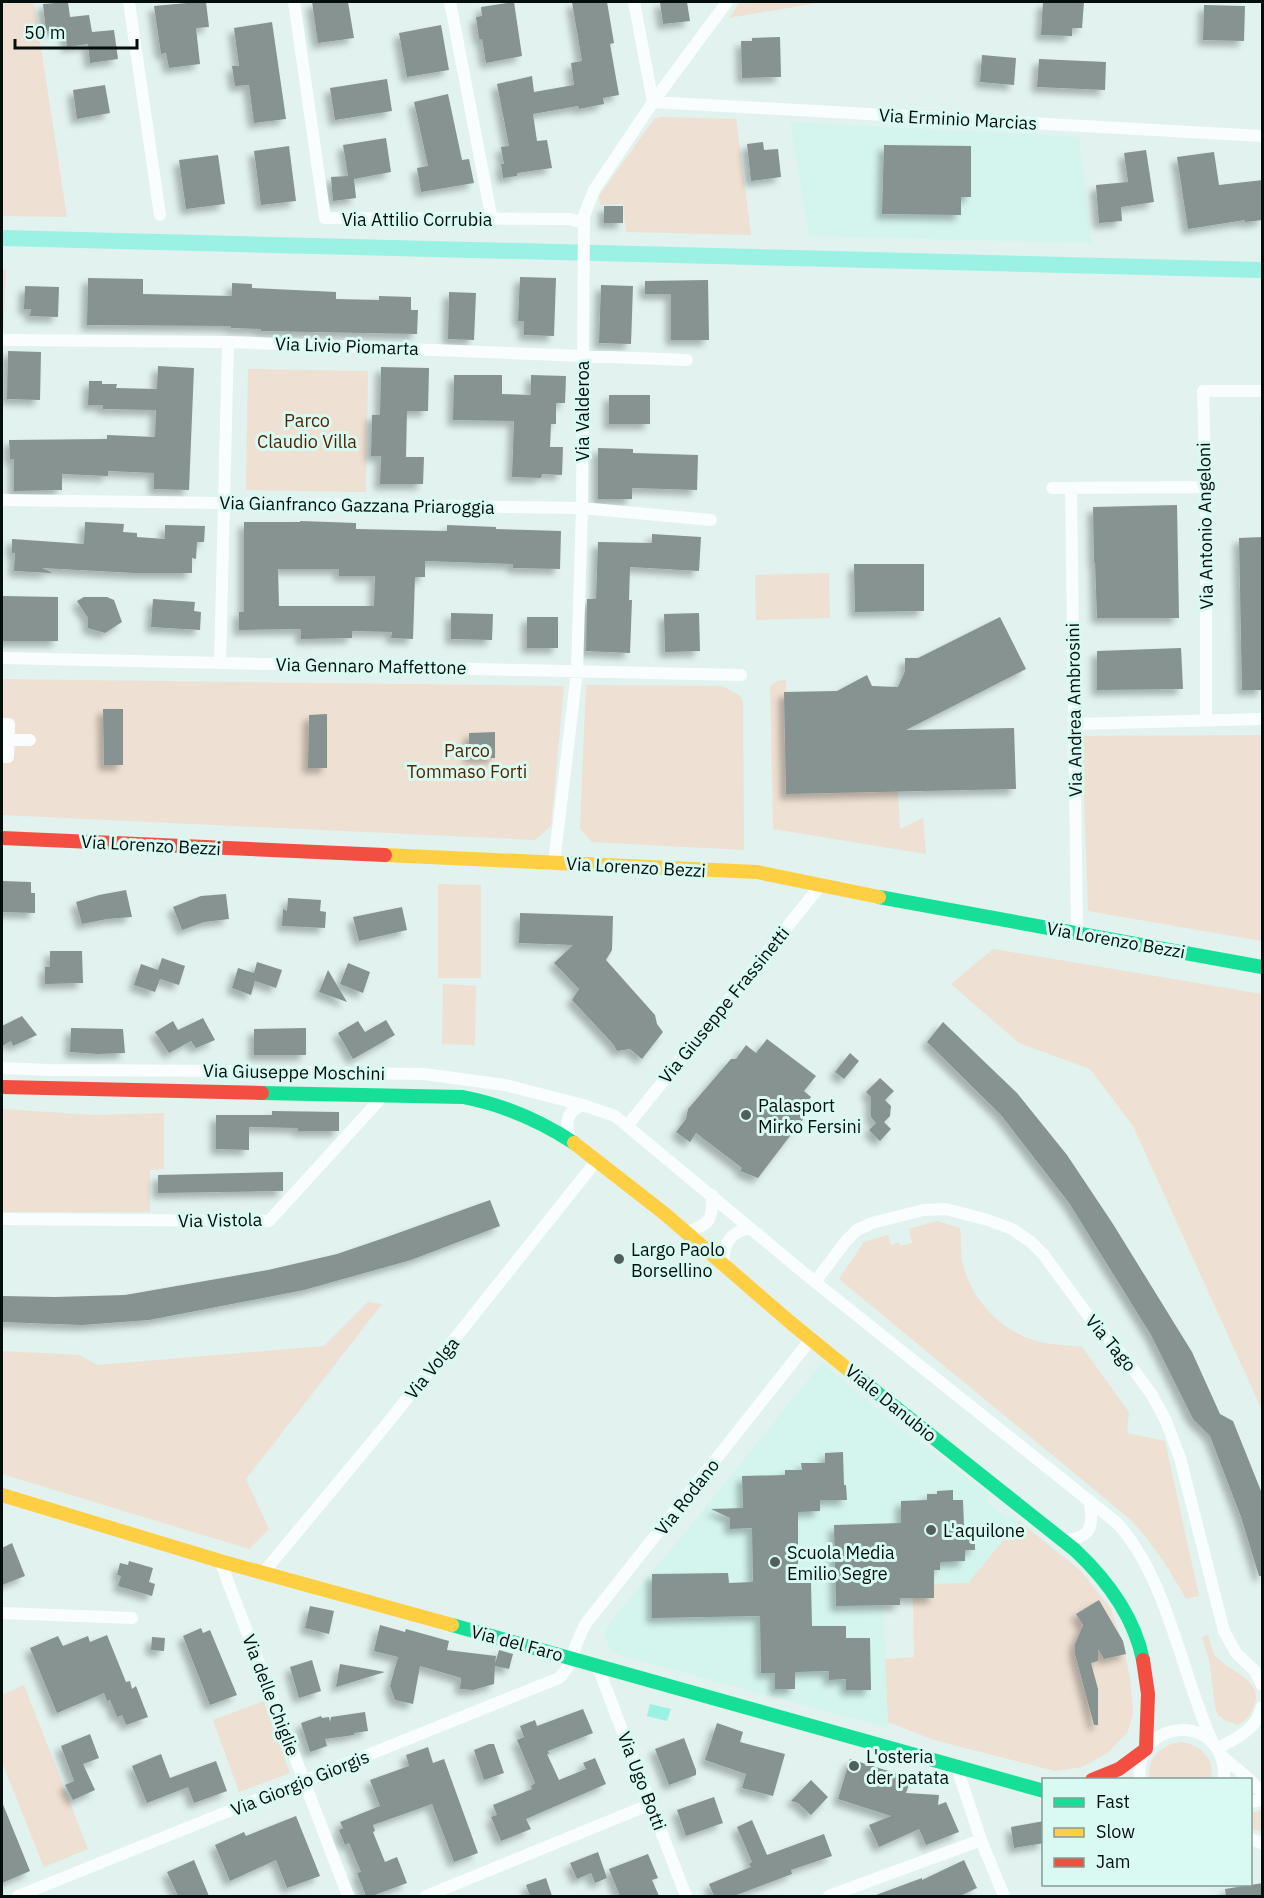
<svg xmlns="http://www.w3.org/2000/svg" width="1264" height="1898" font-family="'IBM Plex Sans',sans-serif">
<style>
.built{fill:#d4f4ee}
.green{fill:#eee0d2}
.water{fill:#9bf1e3}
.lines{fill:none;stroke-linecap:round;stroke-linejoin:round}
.canal{stroke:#9bf1e3;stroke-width:16}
.building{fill:#869390;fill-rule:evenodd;filter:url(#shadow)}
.street{stroke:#fafdfd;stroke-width:12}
.fast{stroke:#16e098;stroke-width:14}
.slow{stroke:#ffcf43;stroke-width:14}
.jam{stroke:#f24e42;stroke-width:14}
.poi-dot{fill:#515e5c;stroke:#d9faf3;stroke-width:2}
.labels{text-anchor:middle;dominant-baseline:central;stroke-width:6;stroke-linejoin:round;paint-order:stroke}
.street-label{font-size:18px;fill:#040f0d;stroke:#d9faf3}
.park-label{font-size:18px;fill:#542400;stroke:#d9faf3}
.poi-label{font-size:18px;fill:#040f0d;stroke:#d9faf3;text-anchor:start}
</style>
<defs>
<filter id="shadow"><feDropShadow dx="-5.5" dy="5.5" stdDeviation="3" flood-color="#0004"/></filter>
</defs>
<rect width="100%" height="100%" fill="#e1f2ef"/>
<path class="built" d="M790,122L1079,137L1092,243L809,236Z
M1259,412H1262V519H1260Z
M822,1363L903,1430L990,1495L985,1501L1007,1518L1010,1515L1019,1521L968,1583L914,1620L913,1591L891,1539L890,1522L880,1523L888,1728L623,1656L612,1651L604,1635L608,1625L689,1528Z"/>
<path class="green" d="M2,2H34L67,217L2,216Z
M740,2H823L729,18Z
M661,117L736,119L751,235L626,232L623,204L600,205L599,196L654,119Z
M2,270H6L2,362Z
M248,369L368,371L366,492L246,490Z
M829,573L830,618L756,620L755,575Z
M2,679L564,686L551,826L535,840L2,815Z
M786,680L788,789H898L900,829L923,818L926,854L773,829L770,686L777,681Z
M586,685L722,686L739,695L743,701L744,850L592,842L580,829Z
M1262,735V941L1088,911L1082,736Z
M438,884L481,885V978H438Z
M993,949L1262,994V1410L1133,1126L1090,1069L1019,1043L951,984Z
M443,984L476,986L475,1045L442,1044Z
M2,1109L95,1115L164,1113V1169L150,1170V1212H2Z
M937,1221L960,1228C962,1239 960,1251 962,1261C971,1300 1001,1332 1040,1342C1053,1345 1068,1345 1082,1347L1129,1412L1127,1433L1165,1441L1199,1596L1186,1599C1170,1570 1153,1544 1131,1520L839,1279L864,1242L888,1235L891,1245L899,1242L900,1246L912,1243L909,1229Z
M368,1302L382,1304L246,1479L269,1529L249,1549L2,1474V1351L79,1355L98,1365L324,1346Z
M1019,1521L1081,1571L1111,1609L1123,1645L1130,1678L1133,1713L1128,1731L1108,1753L1082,1767L1055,1771L934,1740L888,1722L885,1659L914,1657L913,1598H934V1584L968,1583Z
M1208,1635C1210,1641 1211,1648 1214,1654C1225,1670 1262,1679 1255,1702C1252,1713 1248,1719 1238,1725L1225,1720L1218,1715L1215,1706L1209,1659L1202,1637Z
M24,1685L88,1849L44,1867L2,1762V1695Z
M264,1701L290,1773L239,1792L213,1720Z
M1181,1742C1201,1745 1215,1758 1211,1779H1150C1146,1758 1162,1744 1181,1742Z
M1262,1810V1832L1250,1828L1251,1813Z"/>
<path class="water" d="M650,1704L671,1709L667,1721L647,1716Z"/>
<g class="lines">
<path class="canal" d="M2,238L1262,270"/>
</g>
<path class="building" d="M68,2L70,17L89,15L92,32L114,30L118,59L90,63L88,44L67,47L65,29L46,31L43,4Z
M198,2H206L209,27L196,28L200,64L169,68L166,53L161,54L154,6Z
M312,2H348L354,38L318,43Z
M514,2L522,56L486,63L482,39H479L476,17L482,16L481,7Z
M572,2H607L614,43L610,44L619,95L603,98L604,104L579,109L578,106L533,114L537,141L547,140L552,168L517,173V176L503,178L501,164H504L501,147L509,146L497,84L532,76L534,92L574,85L571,63L582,61Z
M660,2H687L690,21L663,24Z
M1043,2H1084L1082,28H1072V36L1041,35Z
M1204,5L1245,6L1244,41L1203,40Z
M272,22L286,119L254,123L249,85L235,86L232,66H239L234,28Z
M441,25L449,70L407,77L399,33Z
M780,37L781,77L742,78L741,41H752V38Z
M982,55L1016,58L1014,85L980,82Z
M1039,59L1106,62L1105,90L1037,87Z
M387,79L392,111L335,120L330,88Z
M105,85L110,113L77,119L73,90Z
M448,94L462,160L469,159L474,183L421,192L417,168L428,166L414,102Z
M386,138L391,172L354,179L356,198L333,201L331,177L348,176L343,145Z
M763,142L764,150L778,149L781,177L751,181L747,144Z
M884,145L971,146V197H961V215L882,214Z
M289,146L296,201L261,205L254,151Z
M1146,150L1154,202L1121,207L1122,221L1099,223L1096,185L1128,182L1124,153Z
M1214,152L1219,185L1263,180V220L1245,222V220L1188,229L1177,157Z
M218,155L225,204L186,209L179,160Z
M604,206H623V223H604Z
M520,277L556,278L554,336L524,335V321H518Z
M88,278L143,279V294L232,296V283L252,284V288L336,292V299L379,300V296L411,297V310H418L417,334L261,331V329L231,328V326L87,325Z
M708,280L709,340H671V294H645V281Z
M601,285L633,286L631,344L599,343Z
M25,286L59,287L58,317L30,316L31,309H24Z
M449,292L476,293L474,340L448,339Z
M8,351L41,352L40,400L7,399Z
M158,366L194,368L189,490L154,489V473L108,471V476L62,474V490L14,491V459H10L9,440L107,439V435L155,437L156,410L103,409V405H88L89,381H102V384H117L116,388L157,389Z
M381,367L429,368L428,411H407L406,457H424L423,484H380L381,456H371L372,415H380Z
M454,375H502V394L531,395V375L566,376L565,403H556V424H551L550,447H563L562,475L542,474L541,478L512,477L514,421L453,420Z
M609,395H650V424H609Z
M598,448L633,449V453L698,455L697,490L632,488V499H598Z
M1177,505L1179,618H1097L1095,562H1094L1093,507Z
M300,521L356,523V529L447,531V525L496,527V529L561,531L560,569L513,568V564L425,561V577H415L413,639L391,638L392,632L352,631V638L301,639V629L239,630V612H244V522H300ZM278,569H339V576H375L374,606H279Z
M85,522L124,524L123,532L137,533V537L165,539V525L205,526L204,542H197L196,559L192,558V573H135L42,568L51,572V573L14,571L15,553H12V539L84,544Z
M652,534L701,537L699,571L630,567L629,600H632L630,653L586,651L587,599H596L598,542L652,543Z
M1263,537V690H1242L1239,538Z
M854,564H924V611L855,612Z
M2,596L58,597V641H2Z
M84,597H107L114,600L122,622L105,633L88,628V618L77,601Z
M153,599L195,602L194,611L201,612L200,630L151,627Z
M451,613L493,614L492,640L451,639Z
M699,613L700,651L665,652L664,614Z
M527,617H558V648H527Z
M1000,617L1026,669L906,730L1014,728L1016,789L786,794L784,692L837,691L867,675L872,686L898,687L905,671V658H918Z
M1181,648L1183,689L1097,690V651Z
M103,709H123V765H104Z
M327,714V768H308L309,715Z
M495,732V758H469V733Z
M2,881L31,882V893H35V913L2,912Z
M126,890L132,917L107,919L82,924L76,902L99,895Z
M226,894L229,919L204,922L182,930L173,907L201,896Z
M288,898L321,900L320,911L326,912L325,928L282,926L283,909L287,911Z
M402,907L407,930L359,941L353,917Z
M520,913L613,916L612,950L606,960L655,1015L657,1024L663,1032L642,1059L630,1049L617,1051L614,1045L572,1000L579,989L554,963L573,945L519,943Z
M50,951H82L83,983L45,984V967H50Z
M162,958L185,966L179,985L160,979L155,992L134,985L141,964L158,970Z
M257,962L282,970L276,988L255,981L251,995L232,988L238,968L254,973Z
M348,963L370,972L363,993L340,984Z
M328,970L347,1002L319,992Z
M22,1016L37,1035L13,1046L11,1041L2,1046V1026Z
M203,1018L215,1040L196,1048L191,1041L169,1053L155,1032L173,1021L178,1030Z
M386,1020L395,1035L353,1059L338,1033L358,1021L365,1032Z
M943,1022L1017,1093L1067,1155L1113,1224L1192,1352L1220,1414L1233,1421L1263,1496V1576H1259L1241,1517L1210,1436L1193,1419L1151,1335L1069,1203L1001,1115L927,1042Z
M71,1028L123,1029L125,1053L97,1054L70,1052Z
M306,1028V1055H254V1029Z
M767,1039L816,1076L804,1091L811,1097L803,1107L809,1111L758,1178L740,1171L742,1168L696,1133L690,1142L676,1132L686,1119L688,1109L731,1059H736L746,1045L756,1053Z
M850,1053L859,1061L844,1079L835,1072Z
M880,1078L894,1091L885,1100L891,1106L890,1116L884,1122L891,1129L880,1141L869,1130L876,1123L871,1117V1097L866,1092Z
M272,1111L339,1112V1131H298V1128L249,1127V1150L216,1149V1115H272Z
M283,1172V1191L158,1193V1175Z
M490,1200L500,1226L411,1260L304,1290L149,1320L82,1325L2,1322V1296L55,1297L125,1295L268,1270L337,1254L387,1237Z
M843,1452L844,1485H846L847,1500H820V1511L798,1512V1583H811L812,1626H846V1638H870L871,1690H846V1679L829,1680V1671L795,1672V1689H775V1673H761L760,1616L652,1618V1574L728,1573L729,1583L753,1582L752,1528L730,1529V1518L711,1509L743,1508L742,1476L785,1475V1470H802L801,1463H825V1453Z
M953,1490V1500H963L964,1526H972V1534H975V1550H965V1561L940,1562V1570H934V1598H900V1605L836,1606L834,1525L901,1523V1501L927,1500V1494H937V1491Z
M12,1543L25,1576L2,1585V1548Z
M129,1561L153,1568L149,1582L155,1584L152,1596L118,1586L121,1576L117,1575L120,1563L128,1565Z
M1099,1600L1123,1641L1126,1654L1104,1659L1098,1649V1661L1091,1663L1098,1689V1725H1094L1075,1654V1644L1083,1625L1076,1614Z
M310,1606L334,1611L329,1634L305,1628Z
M380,1625L405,1632L406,1629L449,1641L447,1650L496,1656L495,1664L499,1650L513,1654L509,1669L495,1666L494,1684L473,1690L460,1689L461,1678L420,1666L413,1704L395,1700L390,1686L398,1657L374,1651Z
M201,1628L203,1633L210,1630L237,1695L210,1705L183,1636Z
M107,1635L126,1682L130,1681L132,1689L136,1686L148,1717L126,1725L122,1715L117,1717L110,1700L107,1701L104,1693L57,1713L30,1648L58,1636L63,1646L88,1636L90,1642Z
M152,1637L165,1638L164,1651L151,1650Z
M312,1660L321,1691L299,1698L290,1667Z
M340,1664L385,1672L336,1687Z
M583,1709L593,1733L548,1751L549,1754H547L559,1780L586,1769L583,1763L595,1758L606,1784L526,1819L531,1829L501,1841L491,1817L497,1815L493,1805L532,1789L531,1786L535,1783L517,1740L524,1737L520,1726L535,1720L537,1726Z
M365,1712L368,1731L354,1733V1735L325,1739L327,1746L310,1752L301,1723L321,1716L322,1718L329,1717L330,1722L331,1717Z
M717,1723L743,1732L740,1742L785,1754L773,1796L742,1788L746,1774L705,1760Z
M90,1734L99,1758L83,1764L95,1790L73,1800L65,1785L74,1781L61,1746Z
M684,1738L696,1770V1775L669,1785L655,1749Z
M489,1744H494L504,1773L484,1780L474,1750Z
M428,1747L433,1763L444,1759L478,1853L454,1862L432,1804L373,1825L375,1831L373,1832L385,1862L397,1857L407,1883L372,1896H366L357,1873L361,1872L349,1843L345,1845L339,1830L343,1828L340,1822L380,1806L370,1780L409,1766L406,1755Z
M161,1754L170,1778L216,1761L227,1791L194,1803L188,1787L147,1803L132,1766Z
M850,1759L911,1778L906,1793L939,1795L938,1805L946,1802L959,1832L926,1845L919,1829L879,1847L869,1825L891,1816L838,1799Z
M811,1780L828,1797L811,1815L798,1803L791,1801Z
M714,1797L723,1823L686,1836L677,1810Z
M2,1802L30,1871L2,1883Z
M296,1816L320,1876L287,1888L276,1860L230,1881L215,1845L244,1832L246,1836Z
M752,1820L767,1855L824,1834L832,1856L791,1870L792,1874L734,1896H714L709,1884L751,1867L749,1864L752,1862L737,1827Z
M1044,1821V1843L1014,1848L1011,1827Z
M598,1852L607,1878L595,1883L591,1873L577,1879L570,1863Z
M648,1854L658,1878L652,1880L659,1896H620L609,1869Z
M194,1860L209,1896H178L167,1872Z
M964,1860L977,1888L960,1896H876V1895L922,1878V1880Z
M546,1878L552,1896H530L526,1885Z
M1263,1883V1896H1226L1225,1889Z"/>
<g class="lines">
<path class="street" d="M129,2L160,215
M294,2L325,218L570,219L583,223
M450,2L492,220
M634,2L653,102L1262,136
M6,340L228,342L687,360
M1052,488L1205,487
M1071,488L1077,933
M2,500L582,508L711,520
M2,658L741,675
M220,663L228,342
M1206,720V498L1203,391H1262
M2,724H9L8,757H2
M1074,724L1262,719
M9,740H30
M554,863L577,671L582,508L584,216L594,190L653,102L727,2
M2,1068L49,1070L228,1071L424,1074L505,1085L583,1105L615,1116L815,1282L1117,1523C1168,1579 1181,1673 1212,1741
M628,1125L820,886
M571,1140C565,1125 565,1111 583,1105
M2,1219L269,1221L384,1095
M687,1232C710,1225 713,1219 712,1195
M723,1263C724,1243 729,1233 750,1228
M815,1282L846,1241L857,1230L872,1223L923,1210L946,1209L988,1220L1012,1229L1031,1242L1043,1254L1090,1318L1128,1362L1152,1395L1166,1421L1180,1458L1224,1631L1236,1653L1255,1671L1262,1685
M1062,1540C1091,1539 1095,1527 1089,1500
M220,1561L348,1896
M263,1573L386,1425L597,1160
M2,1613L132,1618
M597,1665L686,1896
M1218,1748C1237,1738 1256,1730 1262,1707
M1222,1756L1250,1780
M956,1765L981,1840L1004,1896
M1140,1780C1132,1717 1228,1710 1224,1780
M1250,1780L1262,1793
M1250,1802L1262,1800
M1250,1839L1262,1843
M18,1896L559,1678C573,1666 575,1639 587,1622L811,1339
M426,1896L651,1804
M829,1896L981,1840"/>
<path class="fast" d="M879,897L1262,967
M262,1093L463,1097C504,1105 539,1120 574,1143
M856,1376L1075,1550C1107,1580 1134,1616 1143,1660
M452,1625L1044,1791"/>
<path class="slow" d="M385,855L757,872L879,897
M574,1143L665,1214L791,1323L856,1376
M2,1495L220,1561L452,1625"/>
<path class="jam" d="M2,838L385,855
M2,1087L262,1093
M1092,1780L1119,1769L1146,1749L1148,1694L1143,1660"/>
</g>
<g class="poi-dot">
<circle cx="746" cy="1115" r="6"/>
<circle cx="619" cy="1259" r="6"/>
<circle cx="931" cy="1530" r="6"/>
<circle cx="775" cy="1562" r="6"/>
<circle cx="854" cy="1766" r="6"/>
</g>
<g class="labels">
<g class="street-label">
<text transform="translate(958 119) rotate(3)">Via Erminio Marcias</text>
<text x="417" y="219">Via Attilio Corrubia</text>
<text transform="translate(347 346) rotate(2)">Via Livio Piomarta</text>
<text transform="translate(582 411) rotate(-90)">Via Valderoa</text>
<text transform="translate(357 505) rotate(1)">Via Gianfranco Gazzana Priaroggia</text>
<text transform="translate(1205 526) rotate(-91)">Via Antonio Angeloni</text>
<text transform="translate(371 666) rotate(1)">Via Gennaro Maffettone</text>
<text transform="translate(1074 710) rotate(-91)">Via Andrea Ambrosini</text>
<text transform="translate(151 845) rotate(3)">Via Lorenzo Bezzi</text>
<text transform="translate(636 867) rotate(3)">Via Lorenzo Bezzi</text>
<text transform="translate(1116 940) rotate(10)">Via Lorenzo Bezzi</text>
<text transform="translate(724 1005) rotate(-51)">Via Giuseppe Frassinetti</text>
<text transform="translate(294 1072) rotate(1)">Via Giuseppe Moschini</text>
<text transform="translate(220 1220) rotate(-1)">Via Vistola</text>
<text transform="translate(1111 1343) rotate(50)">Via Tago</text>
<text transform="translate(432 1368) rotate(-51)">Via Volga</text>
<text transform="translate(891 1403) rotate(39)">Viale Danubio</text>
<text transform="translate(687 1497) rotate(-52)">Via Rodano</text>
<text transform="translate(517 1643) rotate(15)">Via del Faro</text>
<text transform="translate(271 1695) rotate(69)">Via delle Chiglie</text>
<text transform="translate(642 1781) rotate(69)">Via Ugo Botti</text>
<text transform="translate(300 1783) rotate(-22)">Via Giorgio Giorgis</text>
</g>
<g class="park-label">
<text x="307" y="420">Parco<tspan x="307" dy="21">Claudio Villa</tspan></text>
<text x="467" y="750">Parco<tspan x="467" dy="21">Tommaso Forti</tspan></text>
</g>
<g class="poi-label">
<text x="758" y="1105">Palasport<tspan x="758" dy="21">Mirko Fersini</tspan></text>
<text x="631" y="1249">Largo Paolo<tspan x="631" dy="21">Borsellino</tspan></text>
<text x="943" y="1530">L'aquilone</text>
<text x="787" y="1552">Scuola Media<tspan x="787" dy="21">Emilio Segre</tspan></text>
<text x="866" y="1756">L'osteria<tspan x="866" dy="21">der patata</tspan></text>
</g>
</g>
<rect width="1264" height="1898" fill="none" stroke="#040f0d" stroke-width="6"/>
<rect x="1042" y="1778" width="210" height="108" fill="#d9faf3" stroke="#849c97" stroke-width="1.5"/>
<rect x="1054" y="1798" width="30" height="9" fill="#16e098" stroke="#849c97" stroke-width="1.5"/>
<text x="1096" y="1808" font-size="18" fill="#040f0d">Fast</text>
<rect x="1054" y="1828" width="30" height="9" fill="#ffcf43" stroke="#849c97" stroke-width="1.5"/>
<text x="1096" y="1838" font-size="18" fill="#040f0d">Slow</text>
<rect x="1054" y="1858" width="30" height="9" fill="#f24e42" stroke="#849c97" stroke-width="1.5"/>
<text x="1096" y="1868" font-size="18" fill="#040f0d">Jam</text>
<path d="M15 39v9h122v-9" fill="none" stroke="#040f0d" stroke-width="3"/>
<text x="24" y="39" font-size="18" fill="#040f0d" stroke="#d9faf3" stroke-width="4.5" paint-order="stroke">50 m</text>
</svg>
